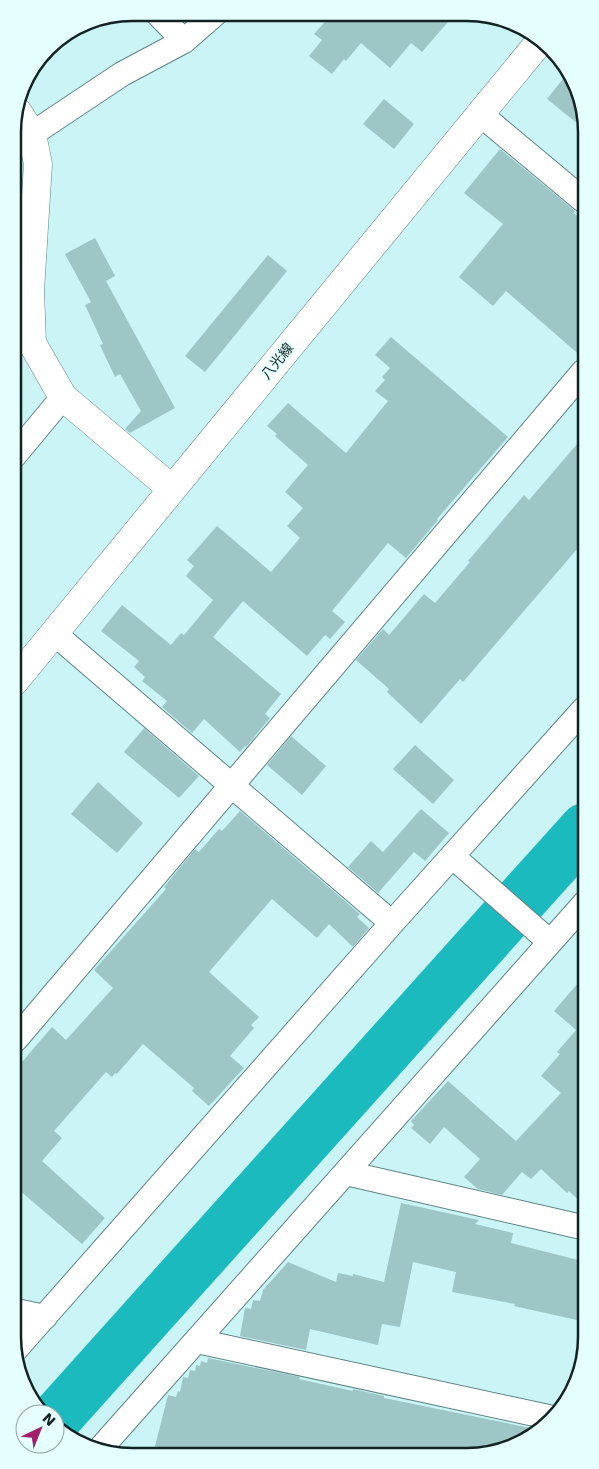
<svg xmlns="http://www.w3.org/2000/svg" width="599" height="1469" font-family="'DejaVu Sans','Noto Sans JP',sans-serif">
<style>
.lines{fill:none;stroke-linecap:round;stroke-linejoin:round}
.river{stroke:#1bbabe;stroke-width:52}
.building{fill:#9ec6c7}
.street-casing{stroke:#5f8586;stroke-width:26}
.secondary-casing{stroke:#5f8586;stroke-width:29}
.street{stroke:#fff;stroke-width:24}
.secondary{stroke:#fff;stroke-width:28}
.labels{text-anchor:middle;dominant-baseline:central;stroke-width:4;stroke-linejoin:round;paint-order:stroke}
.street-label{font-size:14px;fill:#132323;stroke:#e5fefe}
.rim{fill:none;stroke:#132323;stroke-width:2.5}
</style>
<rect width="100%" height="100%" fill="#caf4f5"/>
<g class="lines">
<path class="river" d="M55,1419L585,829"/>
</g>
<path class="building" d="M332,14L454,15L422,52L411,43L390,68L361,43L346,61L344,59L332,74L309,56L322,40L314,34Z
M566,75L582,102L583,128L547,99Z
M384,99L414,124L394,149L363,124Z
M500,149L575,211L574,213L583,221V358L506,291L493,306L459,277L503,224L464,193Z
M95,238L115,276L106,281L175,408L130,433L125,429L141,411L120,374L115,377L100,345L103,344L85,305L91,302L65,254Z
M268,255L287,271L205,372L185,356Z
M391,337L508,437L437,519L438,520L406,558L388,543L332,611L345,622L330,639L325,635L307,656L243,601L213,637L281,694L265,714L270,718L246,747L245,746L240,752L204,719L192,733L162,707L167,701L142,681L145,677L134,667L139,661L101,631L122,605L171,645L181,633L184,635L213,600L186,576L194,566L187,560L217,526L271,572L300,538L287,526L303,508L285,492L308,465L275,436L277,434L267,426L288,403L346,453L388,401L375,391L385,380L382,377L390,368L375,355Z
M584,436V541L463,682L460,679L421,724L387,692L389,689L356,660L383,629L389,635L424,594L435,603L470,562L468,561L524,495L529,500Z
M144,728L199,776L179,798L124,752Z
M291,736L326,766L302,795L267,765Z
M415,745L454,780L433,804L393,769Z
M98,782L143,823L117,853L71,814Z
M421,809L449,833L425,861L414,852L378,893L348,867L371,841L383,852Z
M240,811L360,914L357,917L369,928L353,947L329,924L317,938L272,899L209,972L259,1017L251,1025L254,1028L230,1056L244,1068L209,1106L192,1091L194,1088L143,1044L117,1074L115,1073L112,1077L106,1072L54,1131L62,1138L42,1161L105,1218L82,1244L18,1189L16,1192V1069L52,1027L66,1040L113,988L94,970L166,889L164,887L195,849L199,852L219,829L222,831Z
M585,975L586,1207L569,1191L567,1193L541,1169L531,1179L522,1172L502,1195L478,1189L464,1177L480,1159L444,1127L430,1144L411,1128L414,1125L411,1121L448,1081L516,1141L561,1093L541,1076L560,1054L557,1052L576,1030L554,1011Z
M401,1203L479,1220L475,1224L513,1233L511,1243L586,1262V1322L514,1306L515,1304L452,1292L456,1272L413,1262L400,1327L382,1324L378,1345L310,1329L306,1350L240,1336L245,1308L251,1309L253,1300L260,1301L263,1290L288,1262L336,1282L338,1273L353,1276V1274L384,1282Z
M208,1358L300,1377L299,1379L353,1391V1389L384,1396V1398L535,1429L497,1452L153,1454L168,1395L176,1397L178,1391L180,1392L183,1377L188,1378L190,1370L195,1371L196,1365L200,1366L201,1361L207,1363Z"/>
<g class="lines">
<defs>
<path id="street" d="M157,13L184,41
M480,114L583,200
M32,134L122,74L184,41L216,13
M14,456L63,397
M55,634L392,923
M452,856L550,942
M16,1039L583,372
M346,1173L586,1228
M16,1311L45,1317
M197,1341L553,1418
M16,1349L392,923L584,709
M100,1449L585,903"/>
<path id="secondary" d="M17,111L32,134L38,164L30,290L32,343L63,397L172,489
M14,682L541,40"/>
</defs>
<use href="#street" class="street-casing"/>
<use href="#secondary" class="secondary-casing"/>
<use href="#street" class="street"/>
<use href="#secondary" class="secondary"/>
</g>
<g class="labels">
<g class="street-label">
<text transform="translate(277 361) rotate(-51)">八光線</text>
</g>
</g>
<path d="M0 0H599V1469H0ZM132 21H467A111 111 0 0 1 578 132V1337A111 111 0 0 1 467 1448H132A111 111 0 0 1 21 1337V132A111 111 0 0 1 132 21Z" fill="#e5fefe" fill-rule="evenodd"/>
<path class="rim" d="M132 21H467A111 111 0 0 1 578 132V1337A111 111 0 0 1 467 1448H132A111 111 0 0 1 21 1337V132A111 111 0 0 1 132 21Z"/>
<g transform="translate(40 1429) rotate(43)"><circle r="24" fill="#e5fefe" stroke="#91a6a6"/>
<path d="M0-4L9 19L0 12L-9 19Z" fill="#a21f6d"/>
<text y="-8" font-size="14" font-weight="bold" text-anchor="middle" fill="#132323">N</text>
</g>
</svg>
